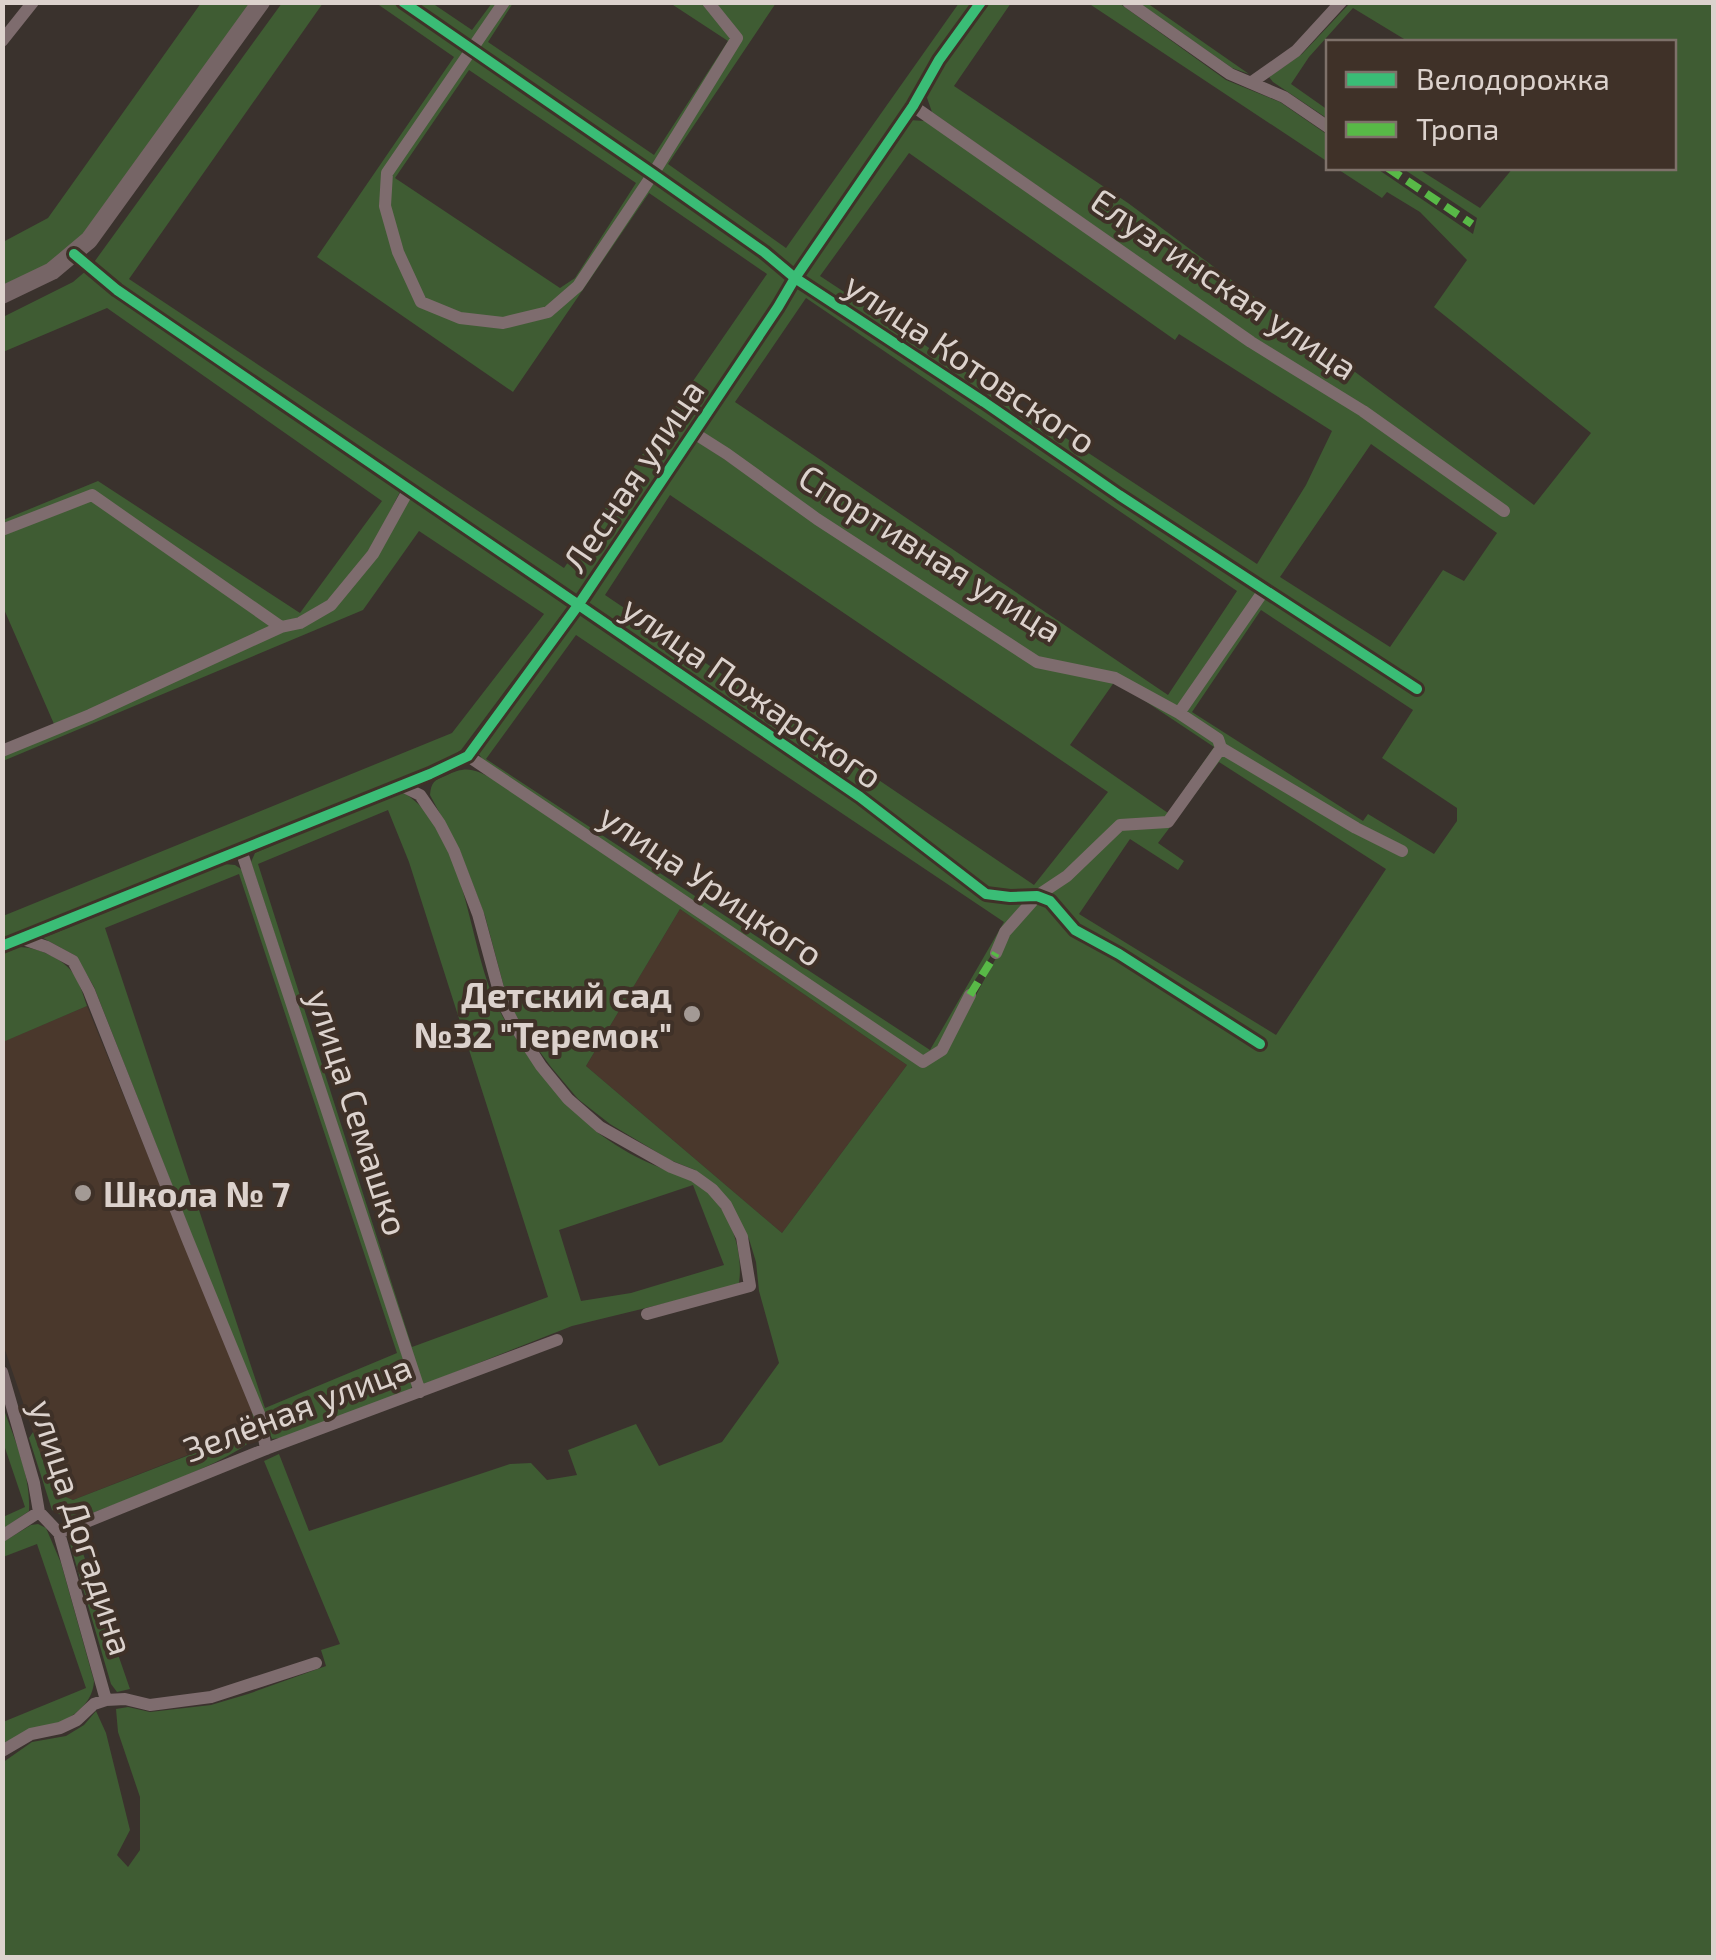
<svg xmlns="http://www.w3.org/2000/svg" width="1716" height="1960" font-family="'Exo 2',sans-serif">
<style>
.built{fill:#4a382c}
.green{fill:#3f5c33;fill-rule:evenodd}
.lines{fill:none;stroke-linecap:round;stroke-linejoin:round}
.minor{stroke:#7e6c6e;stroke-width:12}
.secondary{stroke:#766566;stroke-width:18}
.quiet{stroke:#58b947;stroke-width:8;stroke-dasharray:15 8;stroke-linecap:butt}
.cycleway-casing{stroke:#3f3128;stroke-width:16}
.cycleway{stroke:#3abd76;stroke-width:10}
.poi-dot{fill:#a39a95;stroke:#3f3128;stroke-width:4}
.labels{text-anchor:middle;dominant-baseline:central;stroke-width:8;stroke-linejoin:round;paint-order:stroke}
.street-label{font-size:35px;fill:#dcd2cd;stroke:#3f3128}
.poi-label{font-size:35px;font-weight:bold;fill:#dcd2cd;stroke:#3f3128;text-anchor:end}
</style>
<rect width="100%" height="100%" fill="#3a322d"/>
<path class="built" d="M680,909L907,1065L782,1233L586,1066Z
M87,1006L253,1413L241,1434L73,1500L54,1493L3,1344L2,1042Z"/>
<path class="green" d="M201,3H252L78,241L50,264L3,287V242L48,218Z
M282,3H323L129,279L564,568L767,274L649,193L513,392L317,257L454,57L376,3H396L465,51L383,172L382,208L419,304L461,322L550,316L654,178L790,278L773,308L576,597L119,288L92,265Z
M412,3H432L472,30L492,3H501L473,45Z
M508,3H513L488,42L654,155L728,41L670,3H704L733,38L653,169L477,49Z
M713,3H776L668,164L786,248L959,3H975L795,270L658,173L741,38Z
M990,3H1011L954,86L1128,203L1534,505L1591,433L1434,307L1467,260L1420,212L1387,192L1382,198L1336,168H1376L1473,234L1477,218L1402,168H1417L1480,208L1513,168H1674V42H1409L1353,8L1309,57L1291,84L1328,110V119L1273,82L1269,77L1302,54L1350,3H1713V1957H3L2,1763L32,1742L66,1736L84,1725L96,1711L106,1733L130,1830L117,1855L128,1867L140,1850V1797L118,1732L116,1709L128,1707L150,1712L211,1705L248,1694L326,1666L321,1650L340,1644L264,1461L279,1454L309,1531L510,1464L531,1463L547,1480L577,1475L568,1450L636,1424L659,1466L722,1442L779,1363L759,1291L756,1262L749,1239L731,1204L695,1170L670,1160L610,1124L578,1099L551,1067L526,1033L508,1002L485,916L460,851L430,795C431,783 434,780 445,776C467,765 473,769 494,779L923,1068L944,1054L1008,936L1037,900L1048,905L1077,928L1045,895L1122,830L1170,824L1226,747L1184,711L1265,595L1419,695L1422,685L1121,490L803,277L909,120L925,121L1358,413L1504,517L1510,510L1365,406L1255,339L932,112L926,95L945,61ZM909,153L1175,340L1179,334L1332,431L1306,485L1257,564L820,276ZM1371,444L1497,533L1464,581L1443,570L1390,647L1280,577ZM1261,610L1413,710L1382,758L1457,808V821L1434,854L1368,814L1363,821L1192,712ZM1219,762L1386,869L1276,1035L1079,914L1130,839L1178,870L1184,861L1158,843ZM680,909L907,1065L782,1233L586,1066Z
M1088,3H1119L1226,80L1280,102L1328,135V162Z
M1139,3H1147L1249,74L1232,68Z
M474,56L649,175L575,285L545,309L503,319L462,315L425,300L402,252L388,206L390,174ZM469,70L636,183L575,278L560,288L395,178Z
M87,270L401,490C374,542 346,609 282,622L93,490L3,526V520L98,481L300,613L382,501L107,308L3,352V317L73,282Z
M799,284L1259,592L1178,707L1037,656L819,517L700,430ZM806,298L1237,591L1168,695L735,402Z
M695,440L1039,666L1115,681L1215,741L1217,749L1168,819L1116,824L1095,848L1035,893L987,890L586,604ZM670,495L1108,792L1034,885L605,595ZM1115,681L1214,747L1168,813L1070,745Z
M409,495L569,605L461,750L445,761L3,938V916L452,733L544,614L419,531L363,610L3,761V755L332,608Z
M91,500L274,627L89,712L54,724L3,607V534Z
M580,612L857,799L985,897L1011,903L1027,901L975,980L940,1047L924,1058L485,763L478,753ZM576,635L1004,922L930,1050L486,759Z
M404,793C467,832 467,944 497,1005C505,1023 517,1041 530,1056C545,1073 560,1090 575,1107C583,1116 591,1128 601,1135C619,1148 640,1160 661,1168C675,1174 690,1177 702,1187C729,1209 744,1249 739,1283L728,1288L572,1326L423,1385L251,862L255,853L393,794ZM388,810L409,862L548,1297L412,1347L258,864ZM693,1185L724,1265L631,1293L581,1301L559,1230Z
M224,864L235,865L244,871L412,1386L409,1393L280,1438L272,1439L94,987L76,956L43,938ZM239,874L397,1353L265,1408L105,928Z
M19,947C37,947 62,958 73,973C80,983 83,995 87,1006L3,1042V954Z
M2,1404C14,1439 31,1474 29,1511L3,1529V1517L25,1507L3,1442Z
M253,1413C255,1421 258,1429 255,1436C245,1457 110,1506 82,1517L61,1515L52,1510L29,1438L33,1432L54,1492L73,1500L241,1435Z
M38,1524L46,1528L61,1563L94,1681C92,1721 33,1733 3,1744V1722L86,1688L37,1544L3,1557V1542L31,1525Z
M76,1533L130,1689L117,1692L111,1684L68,1537Z"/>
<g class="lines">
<path class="minor" d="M403,2L653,174L764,252L795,278L984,402L1119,495L1417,689
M504,2L387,173L385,206L398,252L421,302L460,318L503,323L548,312L578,286L653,174L737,38L708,2
M1128,2L1230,74L1284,97L1328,127
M2,41L33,2
M1252,82L1296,51L1341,2
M913,106L1251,342L1363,411L1504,511
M74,254L117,290L860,797L986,894L1010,897L1037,896L1050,901L1075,930L1119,954L1260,1044
M694,433L727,454L817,519L1037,662L1115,678L1179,713L1218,739L1221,748L1356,828L1402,851
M2,530L92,495L281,627
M1179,713L1265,589
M2,751L90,715L281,627L300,623L331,605L373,554L409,489
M468,756L923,1062L942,1050L970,995
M400,785L420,795L440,824L454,851L478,914L501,999L515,1026L541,1066L568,1099L600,1127L671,1167L694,1176L712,1189L726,1205L742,1237L750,1286L647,1314
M241,850L420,1392
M20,938L47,947L73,961L89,991L187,1238L260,1416L266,1449
M2,946L430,774L468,756L579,604L778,307L795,278L913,106L939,60L981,2
M996,953L1005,932L1037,896L1067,876L1120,825L1168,822L1221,748
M2,1372L34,1483L39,1512L59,1533L106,1700
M59,1533L266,1449L557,1340
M2,1536L39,1512
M2,1751L31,1734L60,1728L77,1720L94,1704L106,1700L125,1699L150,1705L211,1697L316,1663"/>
<path class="secondary" d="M2,295L52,271L89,240L261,2"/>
<path class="quiet" d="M1388,168L1472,224
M970,995L996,953"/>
<defs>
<path id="cycleway" d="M403,2L653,174L764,252L795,278L984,402L1119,495L1417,689
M74,254L117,290L860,797L986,894L1010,897L1037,896L1050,901L1075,930L1119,954L1260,1044
M2,946L430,774L468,756L579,604L778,307L795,278L913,106L939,60L981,2"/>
</defs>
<use href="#cycleway" class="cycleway-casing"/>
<use href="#cycleway" class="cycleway"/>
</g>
<g class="poi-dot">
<circle cx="692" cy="1014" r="10"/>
<circle cx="83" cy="1193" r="10"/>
</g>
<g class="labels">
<g class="street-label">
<text transform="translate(1225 283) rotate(34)">Елузгинская улица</text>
<text transform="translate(971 362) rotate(34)">улица Котовского</text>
<text transform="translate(632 475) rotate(-56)">Лесная улица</text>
<text transform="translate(931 552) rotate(32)">Спортивная улица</text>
<text transform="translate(753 691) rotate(35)">улица Пожарского</text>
<text transform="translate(712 884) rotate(34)">улица Урицкого</text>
<text transform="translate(359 1112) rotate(72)">улица Семашко</text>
<text transform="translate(297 1407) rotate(-21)">Зелёная улица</text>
<text transform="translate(83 1527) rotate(72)">улица Догадина</text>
</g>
<g class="poi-label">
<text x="672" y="994">Детский сад<tspan x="672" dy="40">№32 "Теремок"</tspan></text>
<text x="103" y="1193" text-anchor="start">Школа № 7</text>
</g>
</g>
<rect width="1716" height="1960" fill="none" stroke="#dcd2cd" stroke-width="10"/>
<rect x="1326" y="40" width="350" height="130" fill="#3f3128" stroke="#7e716a" stroke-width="2.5"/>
<rect x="1346" y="72" width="50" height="15" fill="#3abd76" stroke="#7e716a" stroke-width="2.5"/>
<text x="1416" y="90" font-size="30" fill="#dcd2cd">Велодорожка</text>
<rect x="1346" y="122" width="50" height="15" fill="#58b947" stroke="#7e716a" stroke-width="2.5"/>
<text x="1416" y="140" font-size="30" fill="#dcd2cd">Тропа</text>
</svg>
